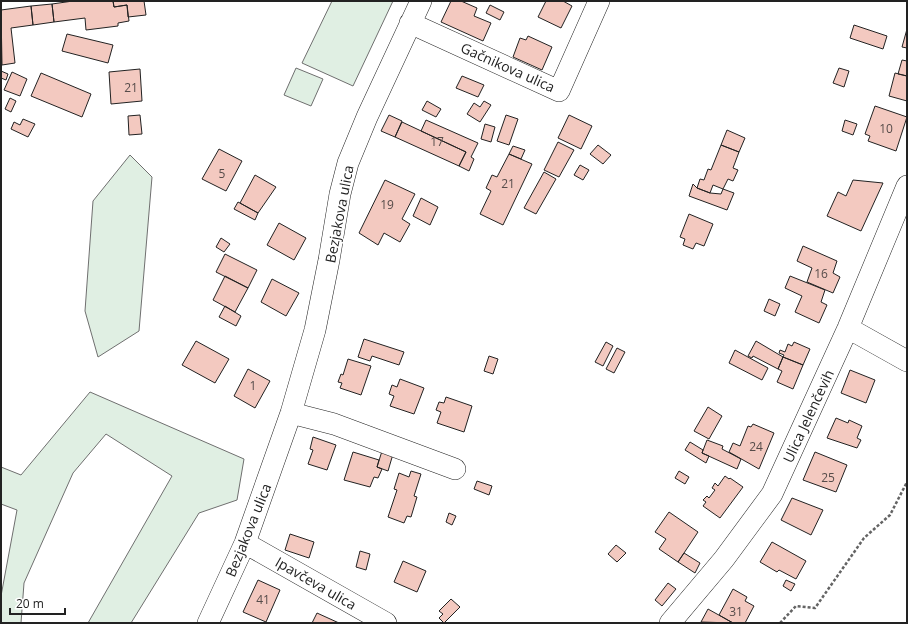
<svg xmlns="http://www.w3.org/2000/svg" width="908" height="624" font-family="'Open Sans',sans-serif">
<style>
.green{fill:#e0efe3;stroke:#6f6f6f}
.building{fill:#f3c9c0;stroke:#222}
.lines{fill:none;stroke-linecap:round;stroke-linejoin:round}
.minor-casing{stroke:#222;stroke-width:22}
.path{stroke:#646464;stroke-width:2.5;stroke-dasharray:3 2;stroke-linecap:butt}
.minor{stroke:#fff;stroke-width:21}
.labels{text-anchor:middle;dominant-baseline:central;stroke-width:3;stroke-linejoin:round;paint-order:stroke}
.number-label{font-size:12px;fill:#564c4a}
.street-label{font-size:14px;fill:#222;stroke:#fff}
</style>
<rect width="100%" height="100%" fill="#fff"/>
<path class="green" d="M332,1H393L353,86L302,63Z
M296,68L323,79L311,106L284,95Z
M130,155L152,177L139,331L98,357L85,311L93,201Z
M90,392L244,459L237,500L199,513L131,623H88L172,476L106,434L73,473L24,583L21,623H1V596L17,510L1,504V467L21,475Z"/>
<path class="building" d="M73,1H113L114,7L127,5L129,21L118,23V26L86,30L85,18L54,22L52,4Z
M113,1H144L146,15L128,17L127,5L114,7Z
M451,1H461L477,8L474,16L491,23L483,41L441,22Z
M546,1H563L572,6L561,28L538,17Z
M52,4L54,22L33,25L31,6Z
M490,5L504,12L500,20L486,13Z
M31,6L33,25L11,28L15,63L2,65L1,10Z
M854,25L887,36L883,49L850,38Z
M907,29V48L902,47Z
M67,34L113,45L108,63L62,51Z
M528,36L552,47L542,70L513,57L520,38L526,40Z
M902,60L907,61V76L898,74Z
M839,68L849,71L844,87L833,83Z
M140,69L142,101L111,104L109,72Z
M1,71L8,74L6,80L1,78Z
M12,72L27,79L20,96L4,90Z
M41,73L91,94L82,117L31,96Z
M895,73L907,76V101L889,96Z
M462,76L484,85L478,97L456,88Z
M10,98L16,101L11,112L5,109Z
M427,101L441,109L436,117L422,110Z
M484,101L491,105L480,122L467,114L474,103L480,107Z
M875,106L907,117L896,151L868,141L870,136L865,134Z
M140,115L142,134L129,135L128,116Z
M389,115L402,121L395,137L381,131Z
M506,115L518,119L509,145L497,141Z
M569,115L592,126L581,149L558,138Z
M23,119L35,124L28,137L11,129L14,122L20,125Z
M426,120L478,143L471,157L474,159L469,171L459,166L466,152L421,131Z
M845,120L857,124L853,135L842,131Z
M402,122L466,152L459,166L395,137Z
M485,124L495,127L491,142L481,139Z
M727,130L745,138L739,152L721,145Z
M558,142L574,150L559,177L544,170Z
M598,145L611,155L603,164L590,154Z
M721,145L739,152L733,168L738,170L733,181L728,179L723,189L713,185L710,193L697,188L700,179L704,180L708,169L711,170Z
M513,146L525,150L521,159L509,154Z
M219,149L242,161L226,191L202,179Z
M509,154L532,164L503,225L480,214L491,191L486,188L492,175L497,177Z
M580,165L589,170L583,180L574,175Z
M544,172L556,179L536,214L524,208Z
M255,175L276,187L258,213L240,203Z
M385,180L415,194L402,219L410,224L400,242L384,233L378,245L359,233Z
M853,180L883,183L861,231L827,216L838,192L846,196Z
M693,184L697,188L710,193L721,194L723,189L734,193L727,210L689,196Z
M421,198L438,207L430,225L413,216Z
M238,202L258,213L255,220L234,209Z
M689,214L713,224L704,246L696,243L693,249L683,245L685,239L680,237Z
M279,223L306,238L294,260L267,245Z
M221,238L230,244L224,252L216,247Z
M803,246L837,261L833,273L840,277L833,293L807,282L812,268L797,261Z
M225,254L257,270L248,288L216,272Z
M225,276L248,288L235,312L213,300Z
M790,276L825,290L821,302L827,305L819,323L795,312L802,296L785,288Z
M272,279L299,293L286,316L261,302Z
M769,299L780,304L775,316L764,311Z
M225,306L241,316L236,326L219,317Z
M364,339L404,352L399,365L372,356L370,361L358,357Z
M196,341L229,359L215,383L182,365Z
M756,341L783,357L778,369L753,356L752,358L748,356Z
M606,342L613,346L603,366L595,362Z
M794,342L810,349L803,365L783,357L784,355L779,353L780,350L785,352L788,344L792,346Z
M617,348L625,352L614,373L606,369Z
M735,350L768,368L762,380L729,363Z
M489,356L498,359L493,374L484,371Z
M783,357L803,365L793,389L777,382L782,371L778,369Z
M348,359L371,366L361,395L340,388L342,383L338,382L341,374L343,375Z
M248,369L270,381L255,408L234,396Z
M850,370L875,380L866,403L841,393Z
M400,379L424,388L414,414L390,406L394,396L389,394L392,385L397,387Z
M446,397L472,406L464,432L437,423L441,412L436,410L439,402L444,403Z
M708,407L722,416L709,439L694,431Z
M836,418L848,423L849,420L862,426L857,438L861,440L857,448L827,438Z
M753,424L774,433L759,469L729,452L733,443L740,446L748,426L751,427Z
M313,437L336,445L327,470L308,464L313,450L310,449Z
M707,440L723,446L722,449L741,459L737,469L702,453Z
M690,442L703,450L702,453L709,456L706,463L685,450Z
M382,451L393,454L388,471L377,467Z
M353,452L379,460L377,467L382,469L378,478L374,477L370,487L344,480Z
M815,452L847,465L836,492L803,480Z
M411,471L421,474L414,496L417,497L411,517L407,516L404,523L388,517L397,490L394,489L399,473L409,477Z
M679,471L689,477L685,484L675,478Z
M725,476L729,479L730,478L743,487L720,518L703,506L706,502L703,500L707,496L709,498L715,490L712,488L715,483L718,486Z
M477,481L492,486L489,495L474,489Z
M792,498L823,510L811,535L781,520Z
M669,512L698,532L678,562L659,549L666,539L655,532Z
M449,513L456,516L452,525L446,522Z
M290,534L314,542L309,558L285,550Z
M772,542L806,561L796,579L779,570L777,572L760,562Z
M616,545L626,553L617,562L608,554Z
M360,551L370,554L366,570L356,567Z
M684,553L700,563L695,573L678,562Z
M403,561L426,571L417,592L394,582Z
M258,580L280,590L266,622L243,612Z
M786,580L795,584L791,591L783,586Z
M668,583L676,589L662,606L655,600Z
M733,589L747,597L745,601L754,606L745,623H733L719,615Z
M451,599L460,607L444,623L439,618L443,614L439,611Z
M708,609L733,623L701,622Z
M317,613L339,623H312Z"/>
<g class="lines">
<defs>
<path id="minor" d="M410,23L559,91L599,1
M848,328L907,361
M291,413L334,424L455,469
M245,543L386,623
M208,623L245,543L291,413L315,330L329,260L340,194L348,163L367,117L421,1
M670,623L724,559L772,494L848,328L907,186"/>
</defs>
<use href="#minor" class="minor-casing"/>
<path class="path" d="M780,623L796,606L815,608L864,538L890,515L907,482"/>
<use href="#minor" class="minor"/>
</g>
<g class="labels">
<g class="number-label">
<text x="131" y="87">21</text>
<text x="886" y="128">10</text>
<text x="437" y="141">17</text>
<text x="222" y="173">5</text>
<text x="508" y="183">21</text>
<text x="387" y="204">19</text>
<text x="821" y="273">16</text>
<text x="253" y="385">1</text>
<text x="756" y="446">24</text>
<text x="828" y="477">25</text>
<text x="263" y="599">41</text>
<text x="736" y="611">31</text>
</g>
<g class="street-label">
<text transform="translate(508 67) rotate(24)">Gačnikova ulica</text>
<text transform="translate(339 214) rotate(-79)">Bezjakova ulica</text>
<text transform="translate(808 416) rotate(-65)">Ulica Jelenčevih</text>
<text transform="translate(248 530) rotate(-68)">Bezjakova ulica</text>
<text transform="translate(316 583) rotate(30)">Ipavčeva ulica</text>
</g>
</g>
<rect width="908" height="624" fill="none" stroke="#222222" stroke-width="4"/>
<path d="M10 608v6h55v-6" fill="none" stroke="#222222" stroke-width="2"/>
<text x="16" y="608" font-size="12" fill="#222222" stroke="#ffffff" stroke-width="3" paint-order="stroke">20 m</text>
</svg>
